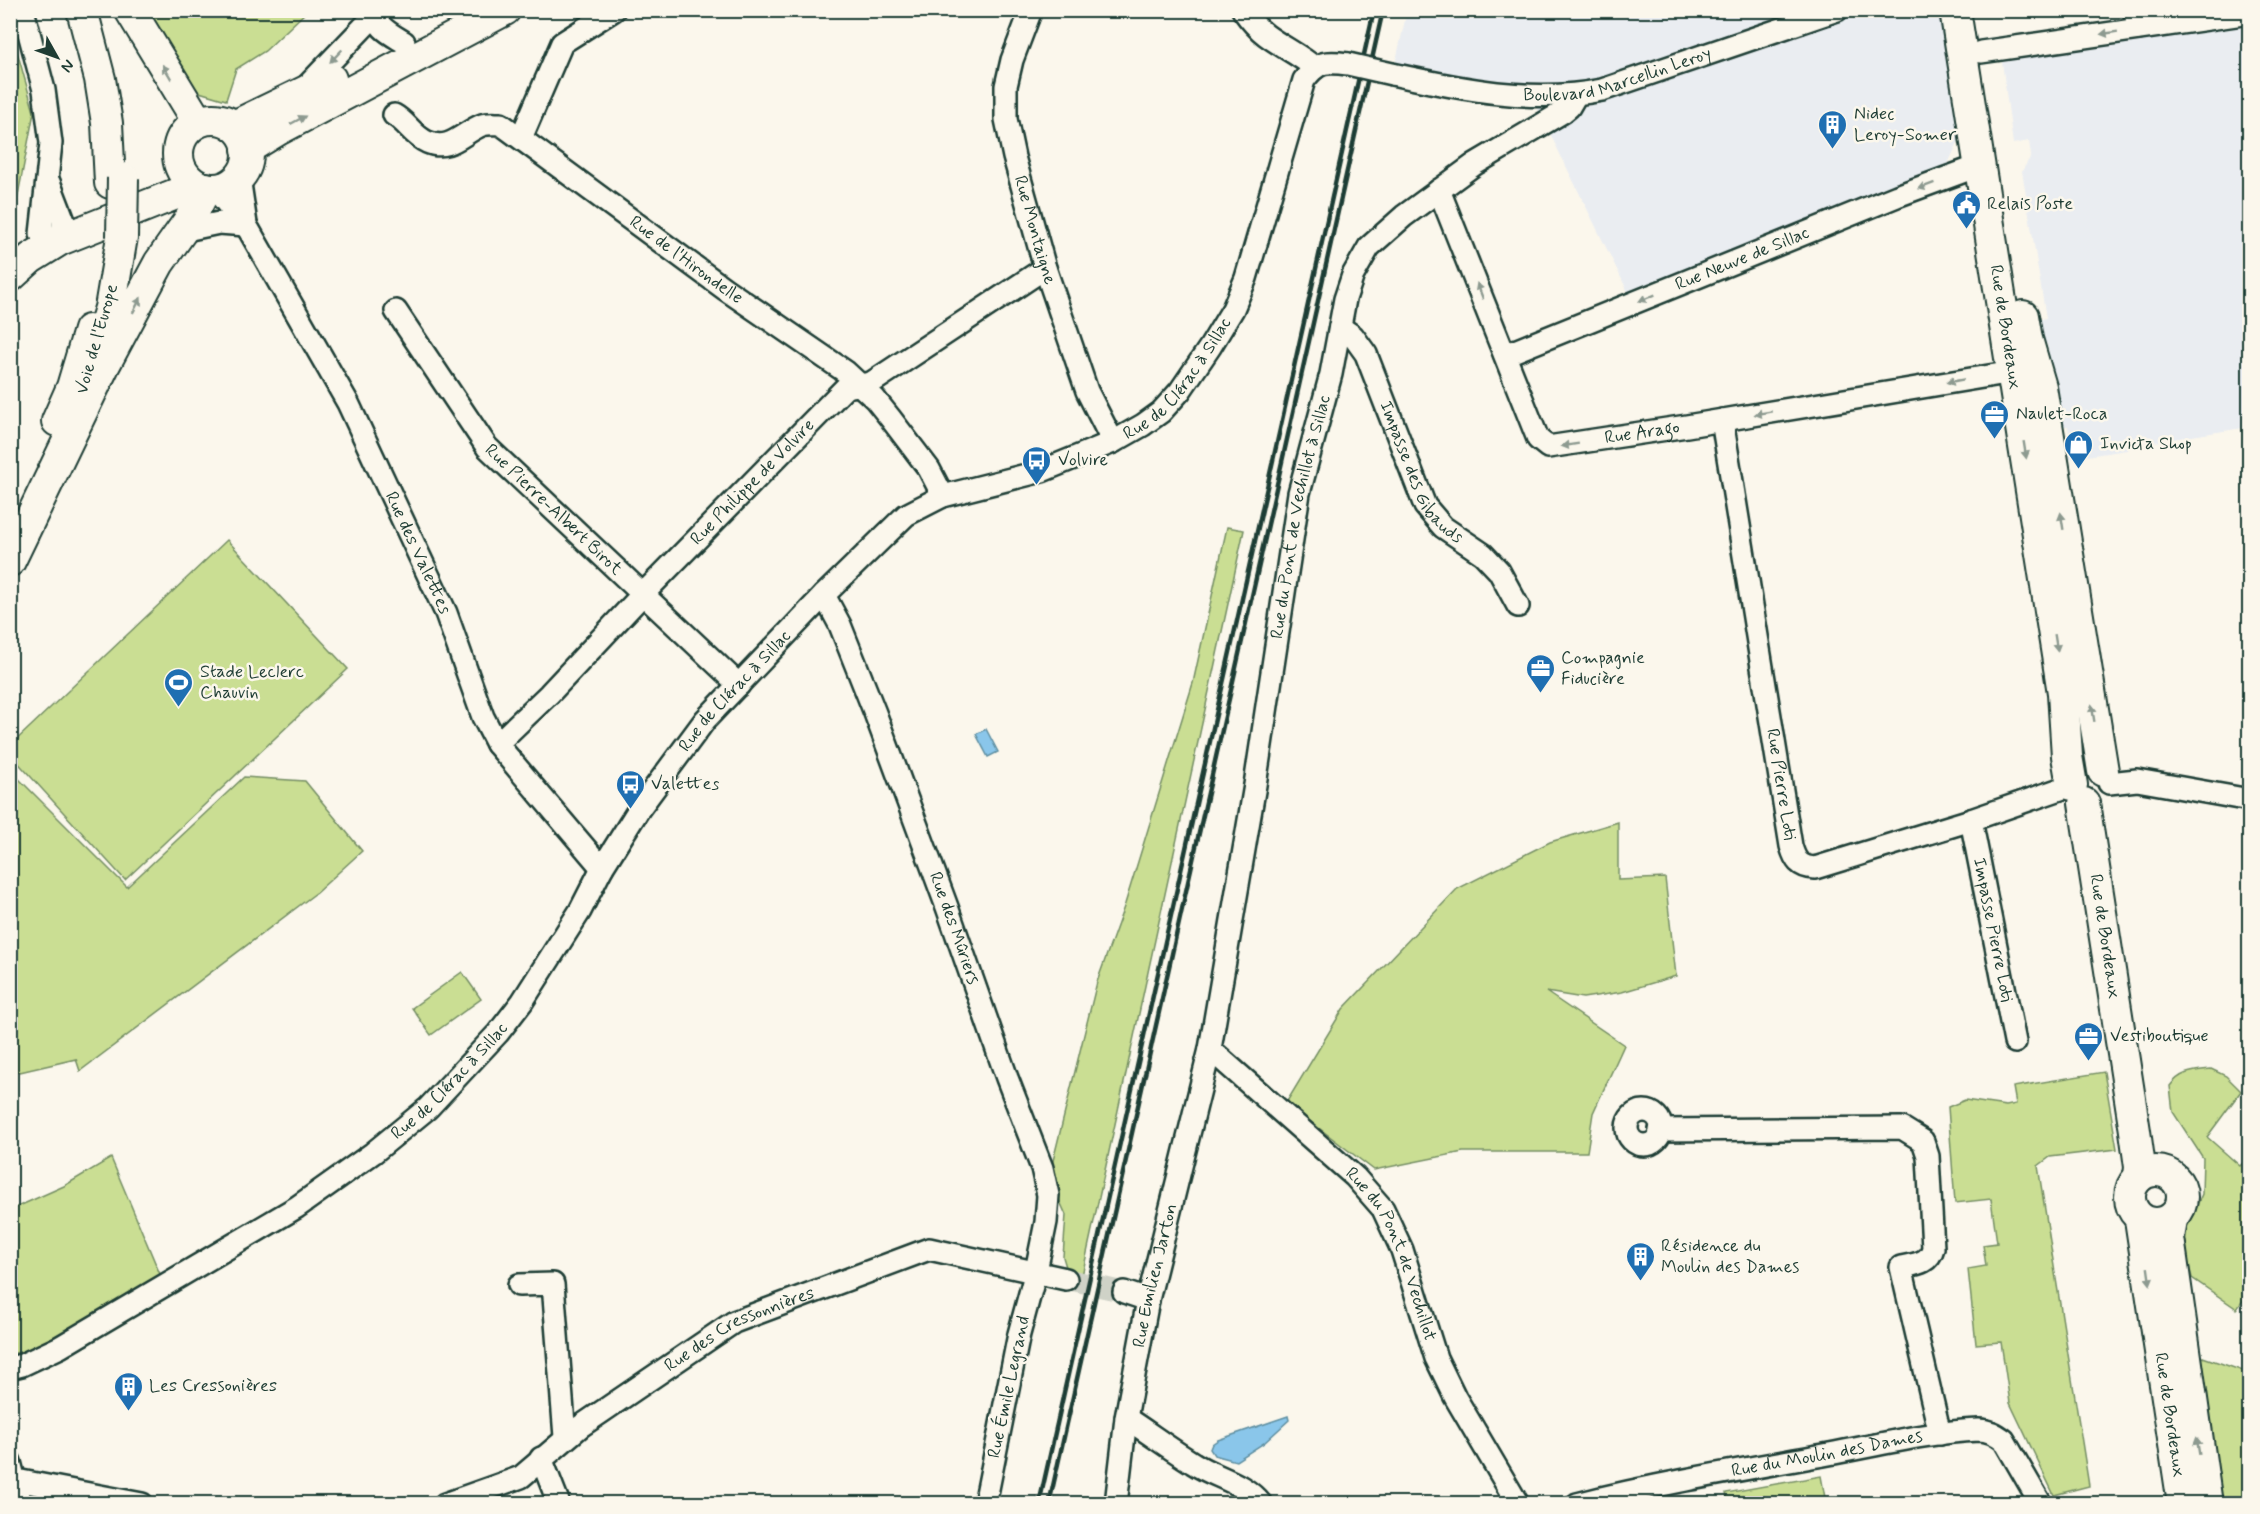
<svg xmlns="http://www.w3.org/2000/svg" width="2260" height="1514" font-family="Mynerve,sans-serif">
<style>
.built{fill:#eaedf1}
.green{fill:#cade93;stroke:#748e64;stroke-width:1.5}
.water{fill:#8ac6ea;stroke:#5f8fa1;stroke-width:1.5}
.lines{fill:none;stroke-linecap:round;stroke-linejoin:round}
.street-tunnel{stroke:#cfd2c7;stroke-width:21;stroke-dasharray:21 10;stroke-linecap:butt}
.street-casing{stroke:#1f3d34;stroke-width:26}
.secondary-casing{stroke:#1f3d34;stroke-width:34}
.street{stroke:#fbf7ec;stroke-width:21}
.secondary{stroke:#fbf7ec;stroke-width:30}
.rail{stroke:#1f3d34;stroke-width:4.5}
.street-bridge-casing{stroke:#1f3d34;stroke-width:26;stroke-linecap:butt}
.secondary-bridge-casing{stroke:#1f3d34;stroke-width:34;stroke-linecap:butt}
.street-bridge{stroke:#fbf7ec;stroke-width:21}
.secondary-bridge{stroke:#fbf7ec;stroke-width:30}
.oneway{fill:#8d9a90}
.labels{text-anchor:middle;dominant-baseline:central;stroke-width:5;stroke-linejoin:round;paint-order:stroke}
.street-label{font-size:18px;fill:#1f3d34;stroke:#fbf7ec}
.poi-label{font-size:18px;fill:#1f3d34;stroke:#fbf7ec;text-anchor:start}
</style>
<rect width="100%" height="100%" fill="#fbf7ec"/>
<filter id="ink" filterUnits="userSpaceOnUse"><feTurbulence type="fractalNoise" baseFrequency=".0167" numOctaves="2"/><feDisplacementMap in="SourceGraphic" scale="12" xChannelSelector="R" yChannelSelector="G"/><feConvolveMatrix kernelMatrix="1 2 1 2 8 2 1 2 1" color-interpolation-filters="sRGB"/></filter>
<g filter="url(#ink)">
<path class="built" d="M1407,11H1942L1961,136L1946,168L1631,298L1526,85H1511L1395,65Z
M2249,17V427L2135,445L2127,450L2067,459L2064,442L2070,441L2068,426H2061L2047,344H2043L2039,320L2046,318L2022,171L2031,156L2029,141L2013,144L2002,62Z"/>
<path class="green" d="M147,11H307L265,51L236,69L226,100L196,91Z
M11,30L34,112L14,216L11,220Z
M1227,527L1244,530L1082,1276L1071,1272L1066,1267L1063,1257L1066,1215L1049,1177L1097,982L1125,904L1193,683Z
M227,540L348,669L125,880L11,755V745Z
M11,771L127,887L244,777L305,781L362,851L316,893L80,1071L76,1059L20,1072L10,1069Z
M1618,822V880L1665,878L1676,976L1622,992L1583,998L1546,992L1624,1045L1593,1113L1587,1152H1463L1374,1170L1286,1103L1343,1009L1457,889L1550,842Z
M462,972L481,999L431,1035L412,1008Z
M2211,1069L2226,1076L2241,1091L2207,1137L2240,1166L2249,1157V1292L2237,1309L2192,1278L2183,1241L2185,1232L2202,1194L2203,1158L2173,1112L2170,1086C2181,1071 2194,1071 2211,1069Z
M2104,1072L2117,1149L2050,1157L2038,1166L2089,1486L2054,1495L2010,1403L2001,1342L1976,1344L1968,1269L1986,1266L1983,1245L1997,1243L1991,1199L1955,1203L1948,1107L1965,1100L2006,1106L2016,1104L2013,1087Z
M111,1158L162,1279L40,1347L11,1354L10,1210L64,1186Z
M2200,1356L2249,1373V1503H2221Z
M1821,1476L1826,1503H1728L1726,1493Z"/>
<path class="water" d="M986,729L998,752L988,757L976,734Z
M1288,1416L1289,1420L1264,1443L1236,1461L1214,1455L1210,1449L1212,1444L1218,1440Z"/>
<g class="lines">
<path class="street-tunnel" d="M1066,1279L1124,1292"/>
<defs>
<g id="street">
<path d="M23,10L44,90L51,143L41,234L49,245"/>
<path d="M375,10C376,28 391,34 404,42"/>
<path id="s1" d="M1031,10L1012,60L1006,86V119L1014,157L1045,268L1087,391L1113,442"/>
<path d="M1243,10C1250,20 1257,28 1266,35C1282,47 1300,55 1315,68"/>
<path d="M2135,10L2138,29"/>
<path d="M1981,52L2250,13"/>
<path id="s2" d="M1392,74C1461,89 1533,104 1602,90L1837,10"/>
<path d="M307,86L375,15"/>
<path id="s3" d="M394,115C407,122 412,135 427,142C450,152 462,133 482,125C488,123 495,124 501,124L725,289L846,372L875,399L891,419L929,469L943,496"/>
<path d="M521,138L562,43L614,10"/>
<path d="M239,177L246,224"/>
<path d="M49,182L64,221L60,240"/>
<path id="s4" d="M215,189L249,230L348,403L446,613L483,717L497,744L602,868"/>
<path id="s5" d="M1439,190L1538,439L1548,447L1687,426L2013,372"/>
<path d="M181,231L219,223L246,225"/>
<path id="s6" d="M396,311L487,447L739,685"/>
<path id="s7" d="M1340,327L1353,336L1366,354L1425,506L1443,527L1483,554L1499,571L1518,606"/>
<path id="s8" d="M1505,355L1897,196L1981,165"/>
<path id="s9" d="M1722,420L1791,846C1795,860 1799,867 1815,868L1971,820L2072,785"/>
<path id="s10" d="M824,595L840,625L875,713L947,907L1007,1078L1042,1168L1048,1195L1046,1222L1036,1271L1019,1334L985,1504"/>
<path id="s11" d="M497,744L549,694L642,595L846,387L871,383L1045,268"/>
<path d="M2109,783L2137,780L2250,800"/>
<path id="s12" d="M1971,820L2015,1042"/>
<path id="s13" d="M1210,1049L1355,1177L1383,1209L1402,1250L1436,1358L1455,1397L1518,1504"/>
<circle cx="1644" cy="1128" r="17"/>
<path d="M1660,1130L1902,1128L1923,1141L1928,1156L1933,1248C1929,1264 1915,1264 1901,1267L1940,1434"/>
<path d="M519,1285L553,1284L565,1437"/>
<path d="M1124,1292L1148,1300"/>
<path id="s14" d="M10,1368L22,1365L60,1347L297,1207L373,1153L428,1108L498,1033L522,1002L580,911L602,868L639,809L705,720L824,595L906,515L943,496L1042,471L1113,442L1143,425L1161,412L1180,391L1210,347L1233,309L1246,278L1304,80C1318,61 1326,61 1348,64"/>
<path d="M1126,1418C1149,1433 1170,1449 1193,1463C1216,1478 1244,1482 1261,1504"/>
<path d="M541,1458L559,1504"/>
<path d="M10,1462L21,1504"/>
<path d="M16,1480L142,1504"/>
<path id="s15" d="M445,1504L521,1477L581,1426L734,1322L929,1249L1066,1279"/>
<path id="s16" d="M1116,1504L1126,1418L1148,1300L1210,1049L1255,785L1299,493L1331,374L1345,299L1353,275L1369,247L1404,216L1475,164L1563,112L1569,107L1576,95"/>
<path id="s17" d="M1577,1504C1660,1483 1745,1469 1829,1454C1878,1445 1929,1432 1979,1430C1989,1430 1996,1434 2004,1440L2041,1504"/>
</g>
<g id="secondary">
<path d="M82,10L100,79L107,123L110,183"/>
<path d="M130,10L198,122"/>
<path id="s18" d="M1955,10L2063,693L2067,756L2072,785"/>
<circle cx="213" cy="154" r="35"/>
<path d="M234,126L331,79"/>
<path d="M247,149L278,130L505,10"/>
<path d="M10,277L31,258L60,240L196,186"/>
<path d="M2023,316L2027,339L2041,387L2103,771"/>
<path d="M95,357L110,308L122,237"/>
<path d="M57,421L72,387L89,330"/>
<path d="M10,561L104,366L159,263L190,219L206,188"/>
<path id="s19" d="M2084,803L2135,1131L2140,1167L2139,1177"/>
<circle cx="2156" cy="1197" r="26"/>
<path id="s20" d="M2140,1219L2183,1504"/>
<path d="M2172,1219L2169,1238L2207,1504"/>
</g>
</defs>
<use href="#street" class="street-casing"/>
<use href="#secondary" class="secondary-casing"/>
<use href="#street" class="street"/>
<use href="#secondary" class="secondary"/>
<path class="rail" d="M1039,1504L1374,10
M1049,1504L1383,10"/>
<defs>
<path id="street-bridge" d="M1348,64L1392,74"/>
<path id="secondary-bridge" d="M122,237L123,178"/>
</defs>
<use href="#street-bridge" class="street-bridge-casing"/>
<use href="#secondary-bridge" class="secondary-bridge-casing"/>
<use href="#street-bridge" class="street-bridge"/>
<use href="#secondary-bridge" class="secondary-bridge"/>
</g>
<defs><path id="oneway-solid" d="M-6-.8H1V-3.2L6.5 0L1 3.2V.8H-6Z" transform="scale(1.5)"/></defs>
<g class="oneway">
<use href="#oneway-solid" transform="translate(2109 33) rotate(171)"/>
<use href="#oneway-solid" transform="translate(336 56) rotate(134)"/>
<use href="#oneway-solid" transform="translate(167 72) rotate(-121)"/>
<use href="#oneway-solid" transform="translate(298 120) rotate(-28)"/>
<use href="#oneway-solid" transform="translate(1926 186) rotate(160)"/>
<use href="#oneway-solid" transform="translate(1480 291) rotate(-111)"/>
<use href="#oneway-solid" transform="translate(1647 298) rotate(158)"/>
<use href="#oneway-solid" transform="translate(137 305) rotate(-62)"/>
<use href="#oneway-solid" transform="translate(1955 381) rotate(170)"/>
<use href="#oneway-solid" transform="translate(1763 413) rotate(170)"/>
<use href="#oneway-solid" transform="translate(1570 445) rotate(171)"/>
<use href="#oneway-solid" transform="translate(2025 450) rotate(81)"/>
<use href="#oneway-solid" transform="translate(2062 521) rotate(-99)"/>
<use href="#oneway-solid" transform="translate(2056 643) rotate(81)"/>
<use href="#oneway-solid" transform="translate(2093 713) rotate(-99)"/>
<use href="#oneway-solid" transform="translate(2149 1276) rotate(82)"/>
<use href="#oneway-solid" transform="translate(2198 1446) rotate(-99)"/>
</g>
</g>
<defs>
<symbol id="building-pin" viewBox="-11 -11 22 30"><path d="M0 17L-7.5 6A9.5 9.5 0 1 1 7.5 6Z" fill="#1f6fb2" stroke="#fbf7ec"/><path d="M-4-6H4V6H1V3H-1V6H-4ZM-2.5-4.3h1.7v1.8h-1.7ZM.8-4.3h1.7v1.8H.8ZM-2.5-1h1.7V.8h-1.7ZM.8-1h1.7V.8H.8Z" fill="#fff"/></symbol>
<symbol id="civic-pin" viewBox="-11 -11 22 30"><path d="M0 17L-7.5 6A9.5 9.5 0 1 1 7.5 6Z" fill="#1f6fb2" stroke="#fbf7ec"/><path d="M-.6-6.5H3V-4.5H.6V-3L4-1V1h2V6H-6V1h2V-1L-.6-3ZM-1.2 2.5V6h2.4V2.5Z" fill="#fff"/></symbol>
<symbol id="office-pin" viewBox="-11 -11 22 30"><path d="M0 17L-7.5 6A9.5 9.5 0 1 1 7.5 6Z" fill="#1f6fb2" stroke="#fbf7ec"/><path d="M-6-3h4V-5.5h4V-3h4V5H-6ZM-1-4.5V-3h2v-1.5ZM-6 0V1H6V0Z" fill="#fff"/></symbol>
<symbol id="shop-pin" viewBox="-11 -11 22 30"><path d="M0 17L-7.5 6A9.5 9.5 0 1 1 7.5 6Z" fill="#1f6fb2" stroke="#fbf7ec"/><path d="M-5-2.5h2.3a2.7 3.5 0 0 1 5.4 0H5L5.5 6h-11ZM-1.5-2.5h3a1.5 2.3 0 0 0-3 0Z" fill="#fff"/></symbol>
<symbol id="bus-pin" viewBox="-11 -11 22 30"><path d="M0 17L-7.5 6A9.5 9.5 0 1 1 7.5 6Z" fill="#1f6fb2" stroke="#fbf7ec"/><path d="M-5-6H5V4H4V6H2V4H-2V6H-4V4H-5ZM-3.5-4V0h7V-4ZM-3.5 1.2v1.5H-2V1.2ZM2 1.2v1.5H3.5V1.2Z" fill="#fff"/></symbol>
<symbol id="stadium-pin" viewBox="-11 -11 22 30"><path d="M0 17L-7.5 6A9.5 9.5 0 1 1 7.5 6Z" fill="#1f6fb2" stroke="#fbf7ec"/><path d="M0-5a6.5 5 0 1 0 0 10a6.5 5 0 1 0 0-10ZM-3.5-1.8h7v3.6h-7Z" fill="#fff"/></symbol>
</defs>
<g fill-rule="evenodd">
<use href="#building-pin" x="1816" y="108" width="33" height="45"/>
<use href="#civic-pin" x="1950" y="188" width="33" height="45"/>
<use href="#office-pin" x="1978" y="398" width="33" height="45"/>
<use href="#shop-pin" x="2062" y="428" width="33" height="45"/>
<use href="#bus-pin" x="1020" y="444" width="33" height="45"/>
<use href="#office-pin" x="1524" y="652" width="33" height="45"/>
<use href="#stadium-pin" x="162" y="666" width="33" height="45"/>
<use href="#bus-pin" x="614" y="768" width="33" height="45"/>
<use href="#office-pin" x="2072" y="1020" width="33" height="45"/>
<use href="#building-pin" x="1624" y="1240" width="33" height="45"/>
<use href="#building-pin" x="112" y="1370" width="33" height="45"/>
</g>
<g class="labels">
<g class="street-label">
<text stroke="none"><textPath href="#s2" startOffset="230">Boulevard Marcellin Leroy</textPath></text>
<text stroke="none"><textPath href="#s1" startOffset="228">Rue Montaigne</textPath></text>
<text stroke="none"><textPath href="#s8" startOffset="256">Rue Neuve de Sillac</textPath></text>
<text stroke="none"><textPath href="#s3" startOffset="352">Rue de l'Hirondelle</textPath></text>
<text stroke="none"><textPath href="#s18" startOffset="321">Rue de Bordeaux</textPath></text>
<text transform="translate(97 339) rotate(-74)">Voie de l'Europe</text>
<text stroke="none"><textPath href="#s14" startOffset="1572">Rue de Clérac à Sillac</textPath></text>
<text stroke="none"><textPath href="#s5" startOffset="376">Rue Arago</textPath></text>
<text stroke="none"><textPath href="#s7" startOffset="170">Impasse des Gibauds</textPath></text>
<text stroke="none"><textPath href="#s11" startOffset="366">Rue Philippe de Volvire</textPath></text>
<text stroke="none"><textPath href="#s6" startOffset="255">Rue Pierre-Albert Birot</textPath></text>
<text stroke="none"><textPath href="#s16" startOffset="1005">Rue du Pont de Vechillot à Sillac</textPath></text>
<text stroke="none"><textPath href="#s4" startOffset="418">Rue des Valettes</textPath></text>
<text stroke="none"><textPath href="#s14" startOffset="1014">Rue de Clérac à Sillac</textPath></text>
<text stroke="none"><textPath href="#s9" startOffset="369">Rue Pierre Loti</textPath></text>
<text stroke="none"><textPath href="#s10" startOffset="358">Rue des Mûriers</textPath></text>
<text stroke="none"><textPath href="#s12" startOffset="112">Impasse Pierre Loti</textPath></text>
<text stroke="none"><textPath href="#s19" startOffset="135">Rue de Bordeaux</textPath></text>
<text stroke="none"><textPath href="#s14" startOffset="528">Rue de Clérac à Sillac</textPath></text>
<text stroke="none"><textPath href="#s13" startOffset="280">Rue du Pont de Vechillot</textPath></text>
<text stroke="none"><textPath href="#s16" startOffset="232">Rue Emilien Jarton</textPath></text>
<text stroke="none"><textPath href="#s15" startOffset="346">Rue des Cressonnières</textPath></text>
<text transform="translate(1009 1387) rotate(-78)">Rue Émile Legrand</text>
<text stroke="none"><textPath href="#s20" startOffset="198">Rue de Bordeaux</textPath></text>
<text stroke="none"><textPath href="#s17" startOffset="255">Rue du Moulin des Dames</textPath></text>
</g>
<g class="poi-label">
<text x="1854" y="114">Nidec<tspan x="1854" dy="21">Leroy-Somer</tspan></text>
<text x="1987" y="204">Relais Poste</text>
<text x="2016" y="414">Naulet-Roca</text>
<text x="2100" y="444">Invicta Shop</text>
<text x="1058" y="460">Volvire</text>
<text x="1561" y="658">Compagnie<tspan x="1561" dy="21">Fiducière</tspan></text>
<text x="200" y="672">Stade Leclerc<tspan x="200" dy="21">Chauvin</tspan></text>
<text x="651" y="784">Valettes</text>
<text x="2110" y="1036">Vestiboutique</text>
<text x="1661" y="1246">Résidence du<tspan x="1661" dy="21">Moulin des Dames</tspan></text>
<text x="149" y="1386">Les Cressonières</text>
</g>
</g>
<rect width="2260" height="1514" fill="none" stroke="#fbf7ec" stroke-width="36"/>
<rect x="18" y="18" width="2224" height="1478" fill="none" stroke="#1f3d34" stroke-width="2" filter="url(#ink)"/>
<g transform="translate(57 57) rotate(130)" stroke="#fbf7ec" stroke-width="4.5" paint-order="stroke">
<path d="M0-4.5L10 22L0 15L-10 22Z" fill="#1f3d34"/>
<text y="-9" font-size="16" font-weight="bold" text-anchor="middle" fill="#1f3d34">N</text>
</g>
</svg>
